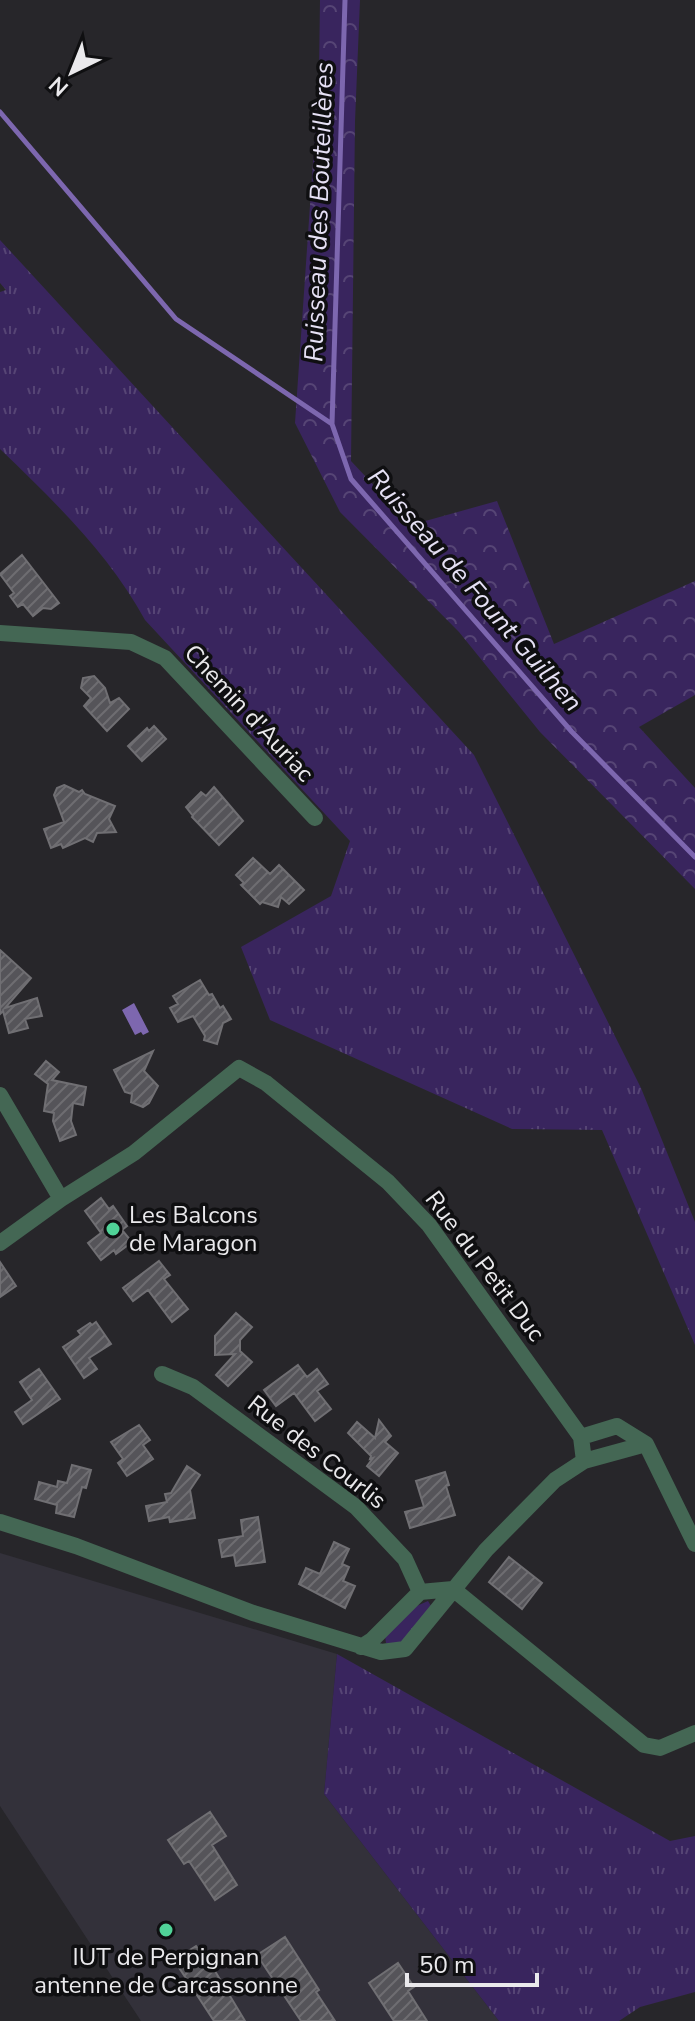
<svg xmlns="http://www.w3.org/2000/svg" width="695" height="2021" font-family="'Nunito Sans',sans-serif">
<style>
.built{fill:#33313a}
.grass{fill:url(#grass-tufts)}
.forest{fill:url(#forest-crowns)}
.water{fill:#7d67af}
.lines{fill:none;stroke-linecap:round;stroke-linejoin:round}
.stream{stroke:#7d67af;stroke-width:5}
.building{fill:url(#building-hatch);stroke:#706f73;stroke-width:2}
.street{stroke:#446754;stroke-width:16}
.poi-dot{fill:#50d398;stroke:#0f0f11;stroke-width:3}
.labels{text-anchor:middle;dominant-baseline:central;stroke-width:7;stroke-linejoin:round;paint-order:stroke}
.street-label{font-size:24px;fill:#eae9ec;stroke:#0f0f11}
.poi-label{font-size:24px;fill:#eae9ec;stroke:#0f0f11;text-anchor:start}
.water-label{font-size:26px;font-style:italic;fill:#e6e1f5;stroke:#0f0f11}
</style>
<defs>
<pattern id="grass-tufts" width="24" height="20" patternUnits="userSpaceOnUse" patternTransform="scale(2)"><rect width="24" height="20" fill="#39255e"/><path d="M3 7l-1-3M5 7V3M7 7l1-3M15 17l-1-3M17 17v-4M19 17l1-3" fill="none" stroke="#564575"/></pattern>
<pattern id="forest-crowns" width="20" height="18" patternUnits="userSpaceOnUse" patternTransform="scale(2)"><rect width="20" height="18" fill="#39255e"/><path d="M2 6a3 3 0 1 1 6 0M12 15a3 3 0 1 1 6 0" fill="none" stroke="#564575"/></pattern>
<pattern id="building-hatch" width="6" height="6" patternUnits="userSpaceOnUse" patternTransform="scale(2)"><rect width="6" height="6" fill="#555459"/><path d="M-1 1l2-2M0 6l6-6M5 7l2-2" fill="none" stroke="#6e6d71"/></pattern>
</defs>
<rect width="100%" height="100%" fill="#27262a"/>
<path class="built" d="M0,1553L337,1654L324,1794L499,2021H141L0,1806Z"/>
<path class="grass" d="M0,240L474,755L641,1088L695,1222V1345L602,1130L512,1129L270,1020L241,947L331,896L350,841L145,620C110,555 53,500 0,449V292L6,290L0,283Z
M428,1601L431,1606L404,1643H386L385,1636L410,1609Z
M337,1654L670,1841L695,1836V1992L640,2007L619,2021H499L324,1794Z"/>
<path class="forest" d="M320,0H360L355,121L351,461L411,525L497,501L554,644L695,581V695L639,727L695,788V889L540,732L459,632L340,512L295,423L319,75Z"/>
<path class="water" d="M134,1003L149,1032L143,1035L141,1032L135,1035L122,1010Z"/>
<g class="lines">
<path class="stream" d="M0,112L176,319L332,424L351,479L572,732L695,857
M332,424L345,0"/>
</g>
<path class="building" d="M22,555L59,603L51,609L43,608L33,616L23,604L18,607L10,596L14,593L0,574Z
M94,676L105,688L110,703L119,698L129,709L107,731L84,706L91,698L81,688L83,678Z
M154,726L166,739L142,761L128,746L147,728L149,731Z
M64,785L79,792L82,790L85,794L115,806L109,819L116,832L97,833L93,842L85,838L63,848L61,844L51,848L44,829L64,822L54,795L57,788Z
M214,787L243,821L219,845L192,817L193,816L186,807L201,792L206,796Z
M253,858L270,874L279,865L304,890L289,904L281,897L278,907L262,902L260,904L241,885L244,883L236,875Z
M0,950L31,978L5,1008L37,998L42,1016L25,1019L28,1028L9,1033L3,1011L0,1014Z
M200,980L209,995L212,994L220,1008L223,1006L231,1019L223,1023L217,1044L204,1040L205,1036L193,1016L178,1022L170,1008L178,1004L173,996Z
M153,1051L144,1071L158,1086L149,1103L143,1107L131,1102L132,1094L125,1092L114,1070Z
M46,1061L59,1072L52,1080L86,1087L83,1105L73,1103L71,1121L76,1135L60,1141L53,1121L54,1113L44,1111L48,1084L35,1074Z
M101,1198L109,1209L113,1206L127,1226L122,1230L132,1242L116,1254L114,1250L101,1260L88,1243L101,1233L85,1211Z
M159,1261L170,1275L164,1279L188,1309L172,1322L148,1290L133,1301L123,1288Z
M0,1262L16,1286L0,1297Z
M236,1313L252,1327L240,1340V1351L252,1362L228,1386L216,1375L235,1354L215,1355V1336Z
M96,1322L111,1344L89,1358L97,1369L84,1378L63,1347L81,1335L78,1331L90,1323L92,1325Z
M298,1365L307,1377L317,1369L328,1384L317,1391L331,1409L315,1421L294,1393L276,1406L264,1390Z
M39,1369L60,1399L23,1424L15,1412L32,1400L20,1382Z
M379,1420L391,1436L385,1442L398,1453L379,1476L367,1466L373,1458L370,1459L371,1456L348,1433L357,1422L375,1438Z
M139,1425L150,1440L143,1445L153,1459L127,1476L118,1463L123,1459L111,1442Z
M72,1465L91,1470L86,1488L82,1487L74,1517L56,1513L57,1505L35,1499L39,1482L57,1487L58,1481L67,1483Z
M187,1466L200,1475L190,1490L195,1518L170,1522L169,1517L149,1521L146,1506L167,1502L165,1494L171,1493Z
M445,1472L449,1485L446,1486L455,1515L410,1528L405,1512L424,1507L416,1481Z
M258,1517L265,1562L236,1566L234,1555L222,1557L219,1540L243,1536L241,1520Z
M334,1542L349,1549L342,1564L349,1567L343,1581L355,1586L345,1608L299,1584L306,1568L320,1574Z
M509,1557L542,1583L522,1609L489,1582Z
M210,1812L226,1836L212,1845L237,1885L215,1900L189,1861L184,1864L168,1840Z
M285,1937L319,1990L316,1992L335,2021H301L257,1955Z
M196,1946L201,1953L203,1951L245,2021H214L174,1960Z
M398,1963L414,1987L408,1991L427,2021H394L369,1983Z"/>
<g class="lines">
<path class="street" d="M0,633L131,642L165,658L315,818
M0,1095L61,1199
M0,1243L61,1199L134,1153L239,1068L266,1083L388,1182L429,1225L581,1437L584,1461
M162,1374L193,1387L356,1507L405,1559L420,1592
M581,1437L617,1426L646,1444L695,1544
M0,1522L76,1546L253,1613L381,1652L405,1649L486,1550L555,1480L584,1461L646,1444
M420,1592L453,1589L644,1745L660,1748L695,1733
M361,1647L372,1640L420,1592"/>
</g>
<g class="poi-dot">
<circle cx="113" cy="1229" r="8"/>
<circle cx="166" cy="1930" r="8"/>
</g>
<g class="labels">
<g class="street-label">
<text transform="translate(249 713) rotate(47)">Chemin d'Auriac</text>
<text transform="translate(485 1266) rotate(53)">Rue du Petit Duc</text>
<text transform="translate(317 1452) rotate(38)">Rue des Courlis</text>
</g>
<g class="poi-label">
<text x="129" y="1215">Les Balcons<tspan x="129" dy="28">de Maragon</tspan></text>
<text x="166" y="1957" text-anchor="middle">IUT de Perpignan<tspan x="166" dy="28">antenne de Carcassonne</tspan></text>
</g>
<g class="water-label">
<text transform="translate(319 212) rotate(-88)">Ruisseau des Bouteillères</text>
<text transform="translate(475 590) rotate(49)">Ruisseau de Fount Guilhen</text>
</g>
</g>
<g transform="translate(72 72) rotate(223)" stroke="#0f0f11" stroke-width="6" paint-order="stroke">
<path d="M0-6L14 30L0 20L-14 30Z" fill="#eae9ec"/>
<text y="-12" font-size="22" font-weight="bold" text-anchor="middle" fill="#eae9ec">N</text>
</g>
<path d="M407 1973v12h130v-12" fill="none" stroke="#eae9ec" stroke-width="4"/>
<text x="419" y="1973" font-size="24" fill="#eae9ec" stroke="#0f0f11" stroke-width="6" paint-order="stroke">50 m</text>
</svg>
